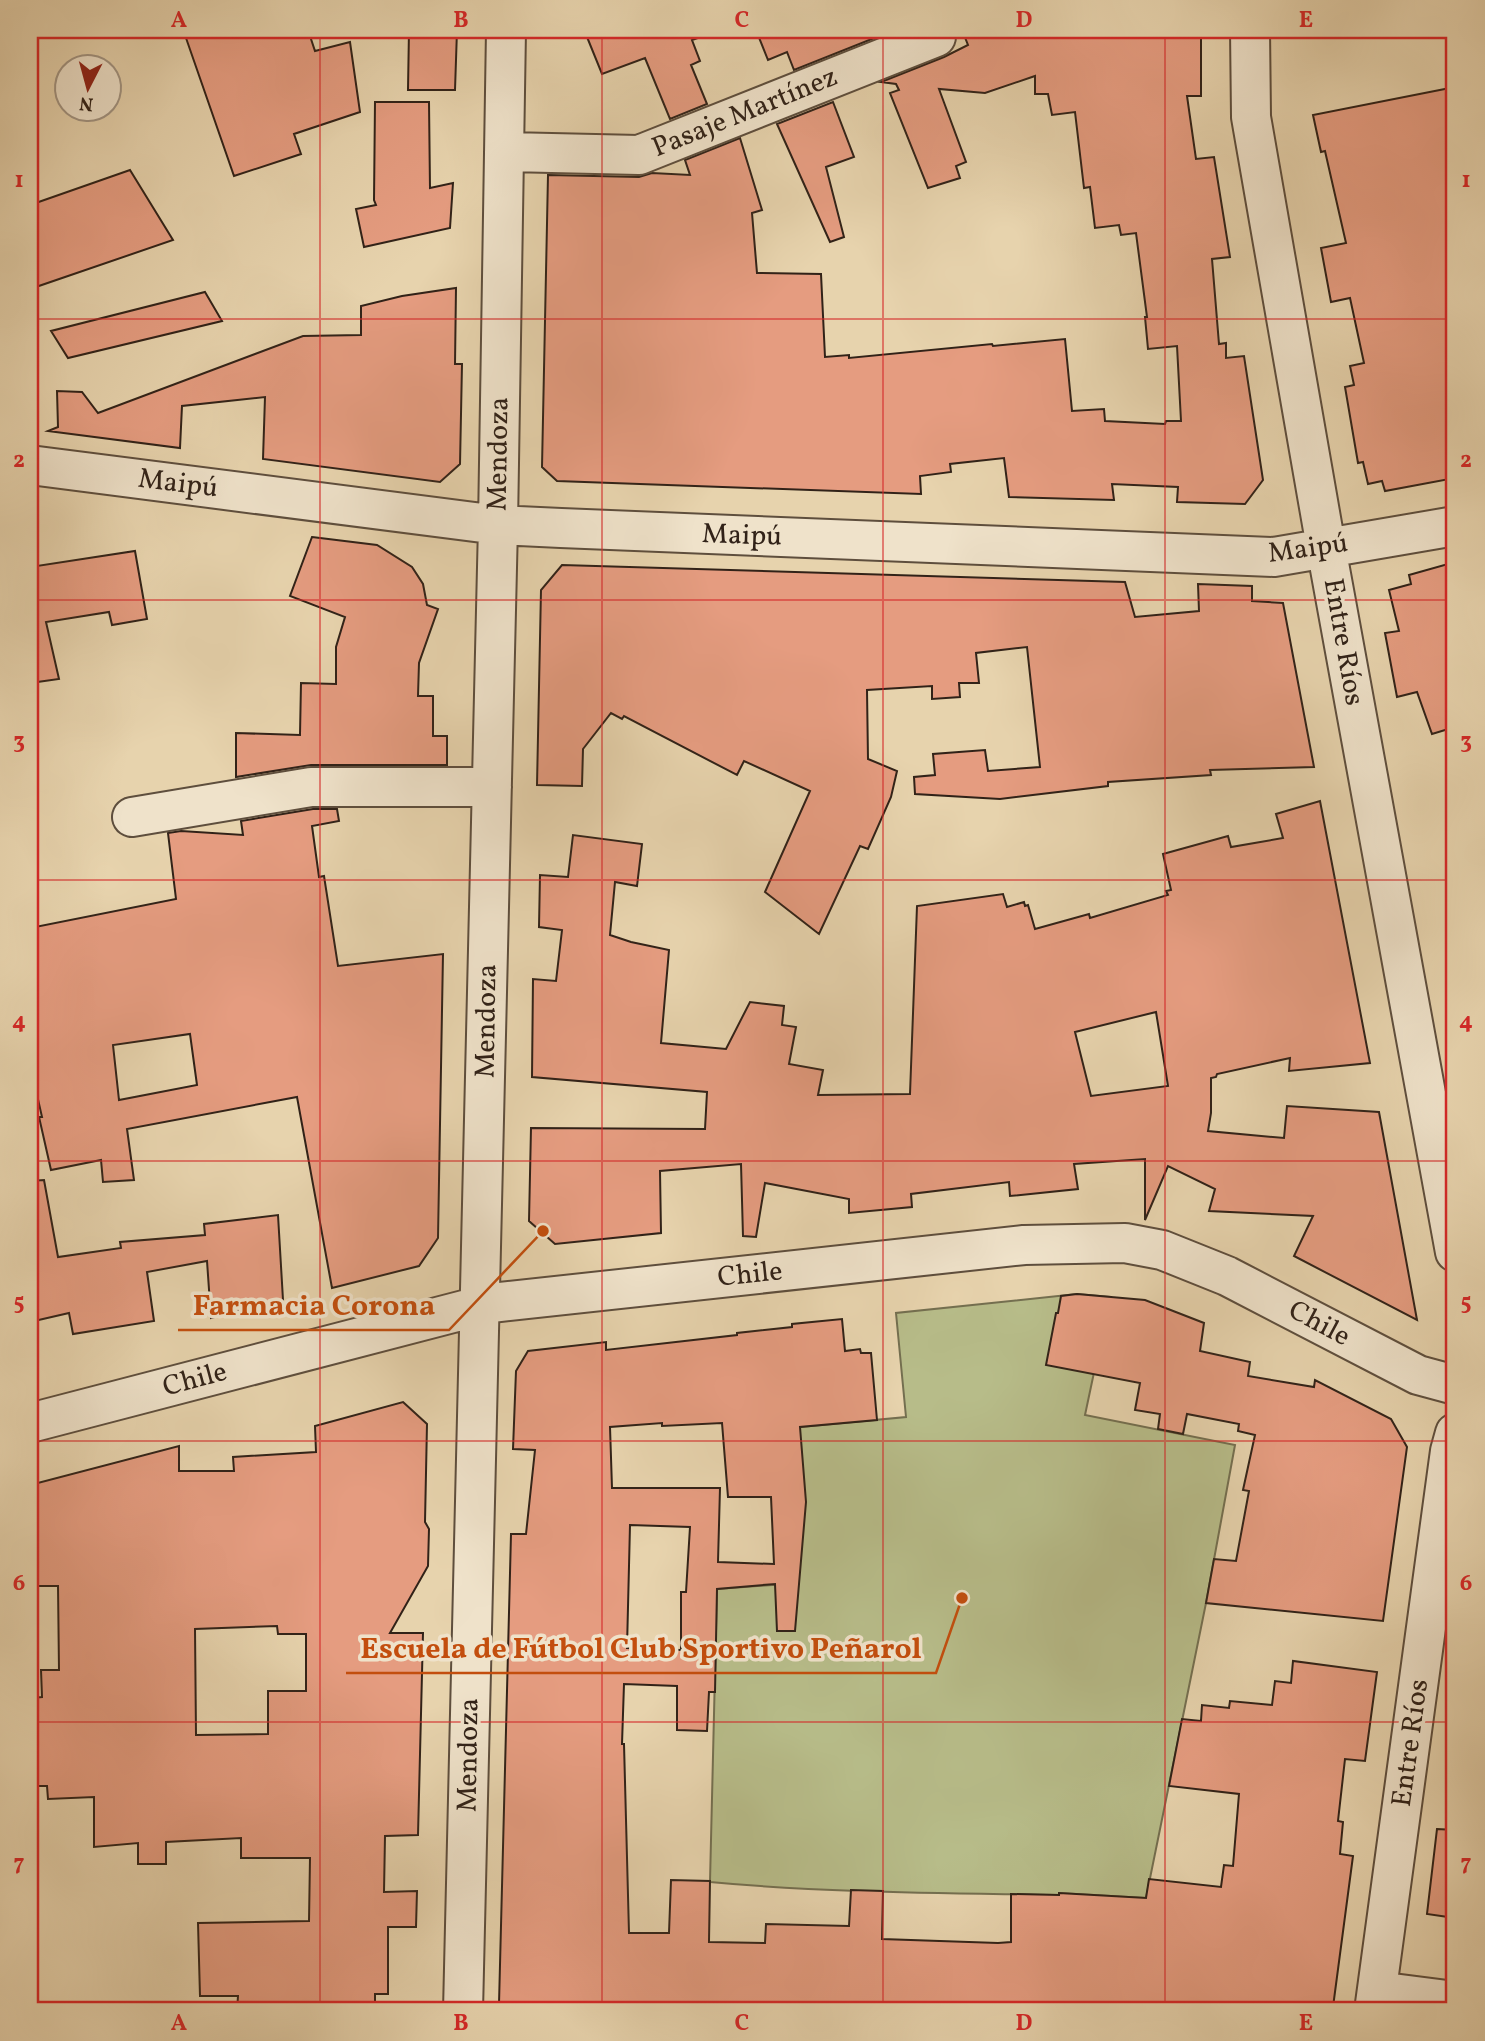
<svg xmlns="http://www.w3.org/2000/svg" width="1485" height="2041" font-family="Vollkorn,serif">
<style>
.park{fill:#b7bc89;stroke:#746f50;stroke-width:2}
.building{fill:#e59c80;stroke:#312218;stroke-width:2;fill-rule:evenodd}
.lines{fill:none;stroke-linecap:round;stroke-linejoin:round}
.minor-casing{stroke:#5e4e3d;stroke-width:42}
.minor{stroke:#efe2ca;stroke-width:38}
.grid{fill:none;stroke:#d62828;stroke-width:2;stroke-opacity:0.55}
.labels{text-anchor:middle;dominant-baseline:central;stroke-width:7;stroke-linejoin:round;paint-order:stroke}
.street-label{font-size:28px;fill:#312218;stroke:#efe2ca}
.leader{fill:none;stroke:#c34e0e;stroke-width:2.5}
.callout-dot{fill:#c34e0e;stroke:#efe2ca;stroke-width:2.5}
.callout-label{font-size:30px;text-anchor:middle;font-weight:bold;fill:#c34e0e;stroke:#efe2ca;stroke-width:7;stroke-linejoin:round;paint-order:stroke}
.neatline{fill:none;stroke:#d62828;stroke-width:2.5}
.grid-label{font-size:23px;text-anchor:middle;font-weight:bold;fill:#d62828}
</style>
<rect width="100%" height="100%" fill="#e7d3ad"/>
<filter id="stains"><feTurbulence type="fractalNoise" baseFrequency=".00286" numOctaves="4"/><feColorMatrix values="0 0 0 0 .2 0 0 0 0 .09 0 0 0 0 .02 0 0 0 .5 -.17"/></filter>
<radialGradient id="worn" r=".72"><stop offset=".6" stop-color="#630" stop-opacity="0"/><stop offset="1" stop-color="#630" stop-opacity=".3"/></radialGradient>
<path class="park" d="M1077,1294L1110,1297L1085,1415L1235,1445L1206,1603L1146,1898L1060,1893L1059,1895C943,1893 826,1893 710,1882L717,1589L799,1583L800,1427L906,1417L896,1313Z"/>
<path class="building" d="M212,30H308L315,51L350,42L360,112L294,134L301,154L234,176L186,38Z
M409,30H457L455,90H408Z
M606,30H712V33L692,40L700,61L691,65L707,104L670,119L645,58L602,74L587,37Z
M756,30H892V31L794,70L787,52L768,60Z
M962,30H1201V96H1187L1196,159L1214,157L1230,257L1212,259L1219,344L1226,343V358L1244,356L1263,480L1245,504L1177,502L1178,487L1112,484L1114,500L1009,497L1004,458L950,464L951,472L920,476L921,494L557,481L542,467L548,175L639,177L652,173L690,175L685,160L740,138L762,210L752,213L757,273L821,274L825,357L849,355V358L992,344L993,346L1065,339L1072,411L1104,409L1105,421L1165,424L1166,421H1181L1177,346L1148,349L1145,317H1147L1136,233L1121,235L1119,225L1095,228L1090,187L1084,188L1075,112L1052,115L1048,94H1035V76L985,93L939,89L966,162L956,166L960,178L928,188L890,93L899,90L896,84L881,82L944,57L968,45Z
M1455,87V478L1385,491L1382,481L1368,484L1363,462L1358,463L1345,387L1354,385L1350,366L1364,363L1350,298L1331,302L1321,248L1346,243L1325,151L1321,152L1313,115Z
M375,102H429L430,188L453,183L450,228L364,247L356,209L376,205L374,200Z
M833,102L854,157L826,167L844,237L830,242L777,124Z
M130,170L173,240L30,289V205Z
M456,288L455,364H462L460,464L440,482L263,459L265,397L182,406L180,448L48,431L58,427L57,391L82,392L98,413L303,336L361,335V306L402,296Z
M205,292L222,321L68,358L51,331Z
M312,537L377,545L412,567L423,584L427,605L438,609L419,663L418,696H433V736H447V765H311L236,777V733L300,735L301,683L336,684V647L345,617L290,596Z
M135,551L147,619L112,625L109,612L46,622L59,679L30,683V567Z
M1455,562V727L1432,734L1417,692L1397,697L1385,633L1399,631L1389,590L1411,584L1409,575Z
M562,565L1125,582L1135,617L1199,611L1198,584L1252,586V601L1283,603L1314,767L1210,770L1211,775L1108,782V786L1000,799L915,794L914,777L935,775L933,754L985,750L988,771L1040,767L1027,647L976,653L979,683H959L960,697L932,699V686L867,690L868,759L897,771L891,797L868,849L860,846L819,934L765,892L810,791L744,761L737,775L624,716L622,719L611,713L583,749L582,786L537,785L541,590Z
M1320,801L1370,1063L1289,1071L1290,1058L1217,1074L1216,1077L1211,1078V1113L1208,1131L1284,1138L1287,1106L1379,1112L1417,1320L1294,1256L1313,1216L1209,1211L1215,1189L1168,1166L1145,1220V1159L1074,1164L1078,1189L1010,1196L1009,1182L911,1194L912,1207L849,1213V1199L765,1183L756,1237L743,1236L741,1164L660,1171L661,1233L555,1244L529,1221L531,1128L705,1129L707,1092L532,1077L533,979L556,981L562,930L539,927L540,875L568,877L573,835L642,844L637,886L615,882L610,935L631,942L669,950L661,1043L726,1049L750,1002L784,1006L782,1025L796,1027L789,1064L823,1070L818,1095L910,1094L917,906L1003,894L1007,907L1024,902L1025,906L1028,905L1035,929L1089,914L1090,918L1168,895L1166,891L1171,890L1163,854L1228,836L1231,847L1283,838L1276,814ZM1156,1012L1168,1086L1091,1096L1075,1032Z
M313,809H337L339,821L312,826L319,877L324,876L338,966L443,954L438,1238L419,1266L332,1288L297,1097L127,1129L134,1180L103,1182L101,1160L51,1170L39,1117H42L30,1064V928L176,899L168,833L181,831L243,835L241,821ZM190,1034L197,1085L119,1100L113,1045Z
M44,1180L58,1257L121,1248L120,1242L205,1235L204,1224L278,1215L283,1300L211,1318L207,1261L147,1272L154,1321L73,1334L69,1313L30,1322V1181Z
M1077,1294L1145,1300L1204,1323L1200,1351L1250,1362L1248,1376L1314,1387L1315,1380L1391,1419L1407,1447L1383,1621L1206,1603L1214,1559L1236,1561L1249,1491L1243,1490L1255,1435L1238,1431L1239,1424L1187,1414L1183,1434L1158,1429L1160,1414L1135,1410L1140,1383L1046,1365L1056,1313H1058L1061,1296Z
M842,1319L845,1351L860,1349L861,1353H871L877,1420L800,1427L806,1502L795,1631H777L775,1584L717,1589L715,1692H709L707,1731L677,1730V1686L624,1684L622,1744H624L629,1933H669L671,1880L710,1881L709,1942L765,1943L766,1924L849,1926L851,1890L883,1891L882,1939L998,1943L1011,1942V1894L1059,1895V1893L1146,1898L1149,1879L1221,1887L1224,1865L1233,1866L1239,1794L1169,1786L1182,1719L1201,1721L1202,1705L1229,1708L1230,1701L1272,1705L1275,1681L1291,1683L1293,1661L1377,1672L1365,1761L1345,1759L1338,1821L1343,1822L1340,1854L1353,1856L1333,2007L1326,2006L1325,2011H517V2003L499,2004L511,1534H526L535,1450L513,1449L516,1371L528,1351L606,1342V1350L737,1335V1333L792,1327V1324ZM662,1423V1426L722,1423L728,1497H771L774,1564L718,1562L720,1488H612L610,1427ZM630,1525L690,1527L686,1592H681V1650L627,1648Z
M403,1402L427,1424L425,1522L429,1529L428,1566L390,1633H423L418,1835L385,1836L384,1892L417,1891L416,1927H388V1994H375V2011H237L238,1996H200L198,1923L309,1921L310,1858H241V1838L166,1842V1864H138V1843L94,1847V1797L48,1799L47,1786H38V1728L30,1729V1698L42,1697L41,1670H59L58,1586H30V1485L179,1446V1471H234L233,1457L316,1452L315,1426ZM277,1626L278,1634H306V1691H268V1734L196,1735L195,1629Z
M1437,1829L1455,1830V1918L1427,1914Z"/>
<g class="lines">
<defs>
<path id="minor" d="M1250,30L1251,117L1326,547L1455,1252
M504,152L639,155L936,37
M30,465L498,525L561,528L1274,557L1455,526
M132,817L311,787H492
M30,1423L491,1303L1024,1245L1125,1243L1162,1250L1227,1276L1418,1375L1455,1385
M1377,1991L1455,2001
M463,2011L498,525L506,30
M1374,2011L1450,1451L1455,1433"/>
</defs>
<use href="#minor" class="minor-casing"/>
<use href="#minor" class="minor"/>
</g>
<path class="grid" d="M320,30V2011M602,30V2011M883,30V2011M1165,30V2011M30,319H1455M30,600H1455M30,880H1455M30,1161H1455M30,1441H1455M30,1722H1455"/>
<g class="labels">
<g class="street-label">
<text transform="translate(745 113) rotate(-22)">Pasaje Martínez</text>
<text transform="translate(499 454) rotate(-89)">Mendoza</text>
<text transform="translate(178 484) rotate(7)">Maipú</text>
<text transform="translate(742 536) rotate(2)">Maipú</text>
<text transform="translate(1308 549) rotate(-8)">Maipú</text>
<text transform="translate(1343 642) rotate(80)">Entre Ríos</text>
<text transform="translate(487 1021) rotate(-89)">Mendoza</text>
<text transform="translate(750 1275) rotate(-6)">Chile</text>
<text transform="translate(1319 1324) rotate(28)">Chile</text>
<text transform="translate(195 1380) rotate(-15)">Chile</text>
<text transform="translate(1411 1743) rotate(-82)">Entre Ríos</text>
<text transform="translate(469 1755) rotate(-89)">Mendoza</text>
</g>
</g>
<path class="leader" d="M543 1231L449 1330H178M962 1598L936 1673H346"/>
<g class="callout-dot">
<circle cx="543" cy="1231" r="7"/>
<circle cx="962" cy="1598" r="7"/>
</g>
<g class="callout-label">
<text x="314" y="1315">Farmacia Corona</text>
<text x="641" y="1658">Escuela de Fútbol Club Sportivo Peñarol</text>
</g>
<rect width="1485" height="2041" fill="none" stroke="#e7d3ad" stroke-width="77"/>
<g transform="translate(88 88) rotate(186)"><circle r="33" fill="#efe2ca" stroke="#a39583" stroke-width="2"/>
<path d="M0-5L12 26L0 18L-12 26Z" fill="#8f2418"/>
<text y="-10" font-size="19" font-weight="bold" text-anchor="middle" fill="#312218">N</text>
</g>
<rect x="38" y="38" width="1408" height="1964" class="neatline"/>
<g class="grid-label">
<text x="179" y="27">A</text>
<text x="461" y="27">B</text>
<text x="742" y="27">C</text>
<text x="1024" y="27">D</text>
<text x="1306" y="27">E</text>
<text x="19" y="187">1</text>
<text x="1466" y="187">1</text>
<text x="19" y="467">2</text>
<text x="1466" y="467">2</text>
<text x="19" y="748">3</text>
<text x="1466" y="748">3</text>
<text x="19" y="1028">4</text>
<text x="1466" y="1028">4</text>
<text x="19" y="1309">5</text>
<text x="1466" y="1309">5</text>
<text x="19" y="1590">6</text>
<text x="1466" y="1590">6</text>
<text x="19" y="1870">7</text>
<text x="1466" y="1870">7</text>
<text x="179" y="2030">A</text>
<text x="461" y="2030">B</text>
<text x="742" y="2030">C</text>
<text x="1024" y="2030">D</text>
<text x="1306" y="2030">E</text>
</g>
<rect width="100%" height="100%" filter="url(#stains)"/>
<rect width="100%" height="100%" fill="url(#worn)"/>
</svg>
